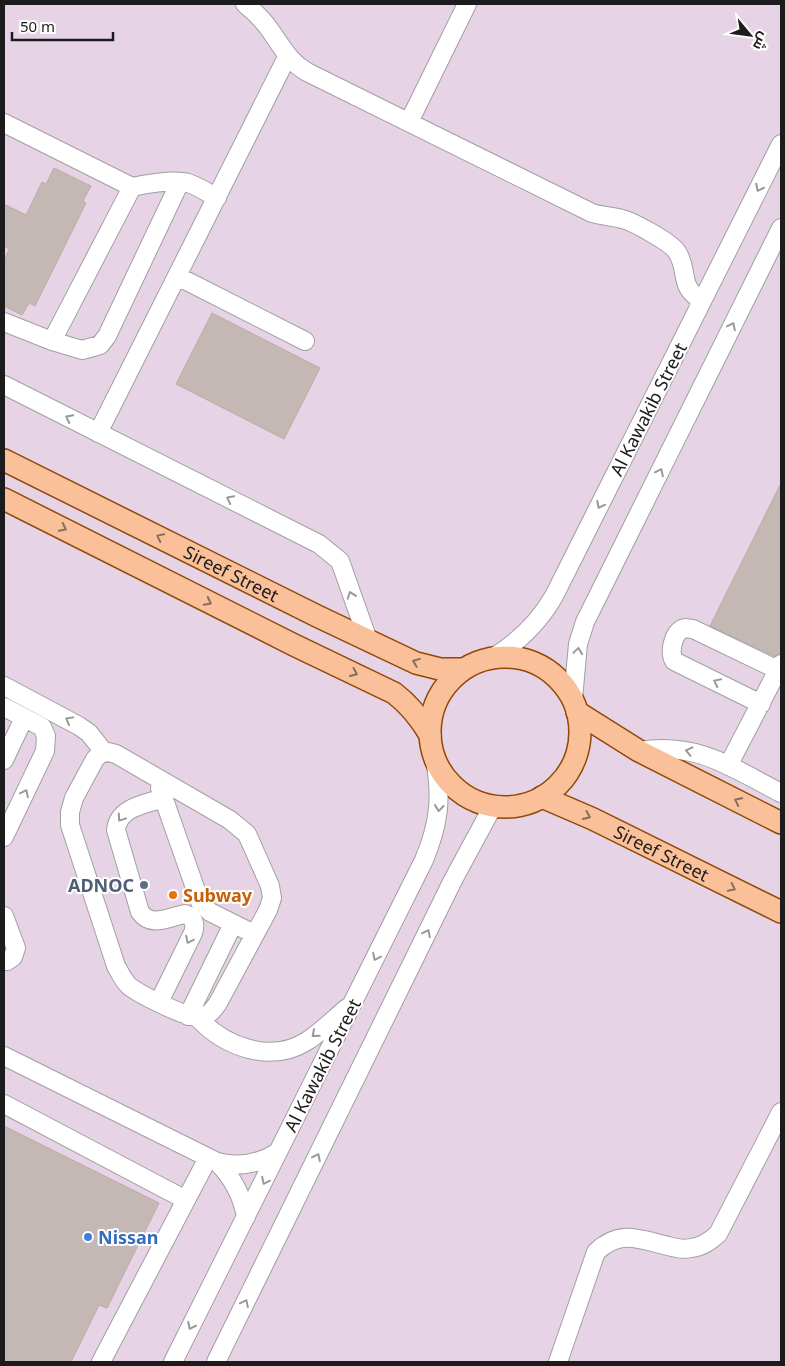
<svg xmlns="http://www.w3.org/2000/svg" width="785" height="1366" font-family="'Noto Sans',Cairo,sans-serif">
<style>
.industrial{fill:#e6d3e6}
.building{fill:#c4b8b5;stroke:#beaba4}
.lines{fill:none;stroke-linecap:round;stroke-linejoin:round}
.minor-casing{stroke:#a0a0a0;stroke-width:20}
.major-casing{stroke:#904903;stroke-width:24}
.minor{stroke:#fff;stroke-width:18}
.major{stroke:#f9c09a;stroke-width:21}
.oneway{stroke:#999}
.oneway2{stroke:#8a6e5b}
.service-dot{fill:#5c6f8a;stroke:#fff;stroke-width:2}
.food-dot{fill:#e8710a;stroke:#fff;stroke-width:2}
.shop-dot{fill:#3f7fe0;stroke:#fff;stroke-width:2}
.labels{text-anchor:middle;dominant-baseline:central;stroke-width:4;stroke-linejoin:round;paint-order:stroke}
.street-label{font-size:18px;fill:#1c1c1c;stroke:#fff}
.service-label{font-size:18px;font-weight:bold;fill:#4e5e75;stroke:#fff;text-anchor:end}
.food-label{font-size:18px;font-weight:bold;fill:#c56008;stroke:#fff;text-anchor:start}
.shop-label{font-size:18px;font-weight:bold;fill:#366cbe;stroke:#fff;text-anchor:start}
</style>
<rect width="100%" height="100%" fill="#ede7e1"/>
<path class="industrial" d="M4,4H781V1362H4Z"/>
<path class="building" d="M54,168L91,186L83,201L86,203L35,306L29,303L22,315L4,306V261L9,249L4,246V204L26,215L42,182L46,184Z
M212,313L320,368L284,439L176,384Z
M781,483V653L774,656L710,626Z
M4,1126L159,1203L107,1308L99,1305L71,1362H4Z"/>
<g class="lines">
<defs>
<path id="minor" d="M245,4C255,12 265,22 272,33C284,50 289,61 307,72L592,213C602,216 611,216 622,219C632,221 672,243 677,252C690,272 677,285 702,301
M409,122L467,4
M4,123L132,187C145,184 174,179 188,183C198,186 208,193 217,198
M177,276L305,341
M4,322L52,341L82,350L100,345L107,336L180,182
M52,341L132,187
M4,385L319,544L340,561L368,640
M98,433L287,57
M494,657C520,641 539,622 554,596L781,144
M4,686L79,726L89,733L104,752
M573,699L578,644L585,622L781,228
M761,704L674,661C669,652 673,631 685,628C686,628 692,629 693,629L778,670
M4,707L42,727L46,736L45,751L4,837
M639,751C697,741 732,768 781,793
M108,752L116,754L230,820L247,834L270,886L272,898L268,910L218,1003C213,1010 209,1016 200,1017C188,1019 139,994 129,986C123,980 120,973 116,966L70,825V812L74,798L95,759L101,753Z
M4,760L24,718
M728,766L781,664
M160,788L200,902L210,912L254,934
M4,916L16,948L13,957L7,961L4,960
M159,1002L193,933C196,924 194,917 185,914C169,917 151,928 140,912L116,830C118,807 146,804 164,798
M188,1016L233,924
M198,1018C225,1047 271,1064 307,1041C321,1032 334,1019 347,1008
M4,1056L217,1162C240,1168 259,1164 278,1152
M4,1104L186,1200
M217,1162C233,1178 242,1195 246,1217
M101,1362L208,1158
M173,1362L424,860C439,824 442,798 435,760
M216,1362L453,880L493,806
M558,1362L596,1252C620,1229 639,1239 668,1246C675,1248 684,1250 691,1248C702,1247 710,1241 718,1234L781,1112"/>
<g id="major">
<path id="s1" d="M4,460L317,616L416,663L440,669H463"/>
<path d="M4,499L294,645L394,693C410,705 420,718 430,735"/>
<circle cx="505" cy="732" r="75"/>
<path d="M577,712L639,751L781,823"/>
<path id="s2" d="M542,797L593,819L781,912"/>
</g>
</defs>
<use href="#minor" class="minor-casing"/>
<use href="#major" class="major-casing"/>
<use href="#minor" class="minor"/>
<use href="#major" class="major"/>
</g>
<defs><path id="oneway-chevron" d="M-2-3.5L2.5 0L-2 3.5" fill="none" stroke-width="1.6" stroke-linecap="round" stroke-linejoin="round" transform="scale(1.25)"/></defs>
<g class="oneway">
<use href="#oneway-chevron" transform="translate(759 188) rotate(117)"/>
<use href="#oneway-chevron" transform="translate(732 326) rotate(-64)"/>
<use href="#oneway-chevron" transform="translate(69 418) rotate(-153)"/>
<use href="#oneway-chevron" transform="translate(660 472) rotate(-64)"/>
<use href="#oneway-chevron" transform="translate(230 499) rotate(-153)"/>
<use href="#oneway-chevron" transform="translate(600 505) rotate(117)"/>
<use href="#oneway-chevron" transform="translate(351 595) rotate(-109)"/>
<use href="#oneway-chevron" transform="translate(578 651) rotate(-82)"/>
<use href="#oneway-chevron" transform="translate(717 682) rotate(-154)"/>
<use href="#oneway-chevron" transform="translate(69 720) rotate(-151)"/>
<use href="#oneway-chevron" transform="translate(689 751) rotate(-167)"/>
<use href="#oneway-chevron" transform="translate(25 793) rotate(-64)"/>
<use href="#oneway-chevron" transform="translate(439 808) rotate(96)"/>
<use href="#oneway-chevron" transform="translate(121 818) rotate(124)"/>
<use href="#oneway-chevron" transform="translate(427 933) rotate(-64)"/>
<use href="#oneway-chevron" transform="translate(189 940) rotate(116)"/>
<use href="#oneway-chevron" transform="translate(376 957) rotate(116)"/>
<use href="#oneway-chevron" transform="translate(315 1034) rotate(139)"/>
<use href="#oneway-chevron" transform="translate(317 1157) rotate(-64)"/>
<use href="#oneway-chevron" transform="translate(265 1181) rotate(116)"/>
<use href="#oneway-chevron" transform="translate(245 1303) rotate(-64)"/>
<use href="#oneway-chevron" transform="translate(191 1326) rotate(117)"/>
</g>
<g class="oneway2">
<use href="#oneway-chevron" transform="translate(63 528) rotate(27)"/>
<use href="#oneway-chevron" transform="translate(160 537) rotate(-154)"/>
<use href="#oneway-chevron" transform="translate(208 602) rotate(27)"/>
<use href="#oneway-chevron" transform="translate(416 662) rotate(-158)"/>
<use href="#oneway-chevron" transform="translate(354 673) rotate(25)"/>
<use href="#oneway-chevron" transform="translate(738 801) rotate(-153)"/>
<use href="#oneway-chevron" transform="translate(587 816) rotate(24)"/>
<use href="#oneway-chevron" transform="translate(732 888) rotate(26)"/>
</g>
<circle class="service-dot" cx="144" cy="885" r="5"/>
<circle class="food-dot" cx="173" cy="895" r="5"/>
<circle class="shop-dot" cx="88" cy="1237" r="5"/>
<g class="labels">
<g class="street-label">
<text transform="translate(648 409) rotate(-63)">Al Kawakib Street</text>
<text stroke="none"><textPath href="#s1" startOffset="254">Sireef Street</textPath></text>
<text stroke="none"><textPath href="#s2" startOffset="132">Sireef Street</textPath></text>
<text transform="translate(322 1065) rotate(-63)">Al Kawakib Street</text>
</g>
<g class="service-label">
<text x="134" y="885">ADNOC</text>
</g>
<g class="food-label">
<text x="183" y="895">Subway</text>
</g>
<g class="shop-label">
<text x="98" y="1237">Nissan</text>
</g>
</g>
<rect width="785" height="1366" fill="none" stroke="#1c1c1c" stroke-width="10"/>
<g transform="translate(750 35) rotate(119)" stroke="#ffffff" stroke-width="4" paint-order="stroke">
<path d="M0-4L9 19L0 12L-9 19Z" fill="#1c1c1c"/>
<text y="-8" font-size="14" font-weight="bold" text-anchor="middle" fill="#1c1c1c">ش</text>
</g>
<path d="M12 32v8h101v-8" fill="none" stroke="#1c1c1c" stroke-width="2.5"/>
<text x="20" y="32" font-size="15" fill="#1c1c1c" stroke="#ffffff" stroke-width="4" paint-order="stroke">50 m</text>
</svg>
